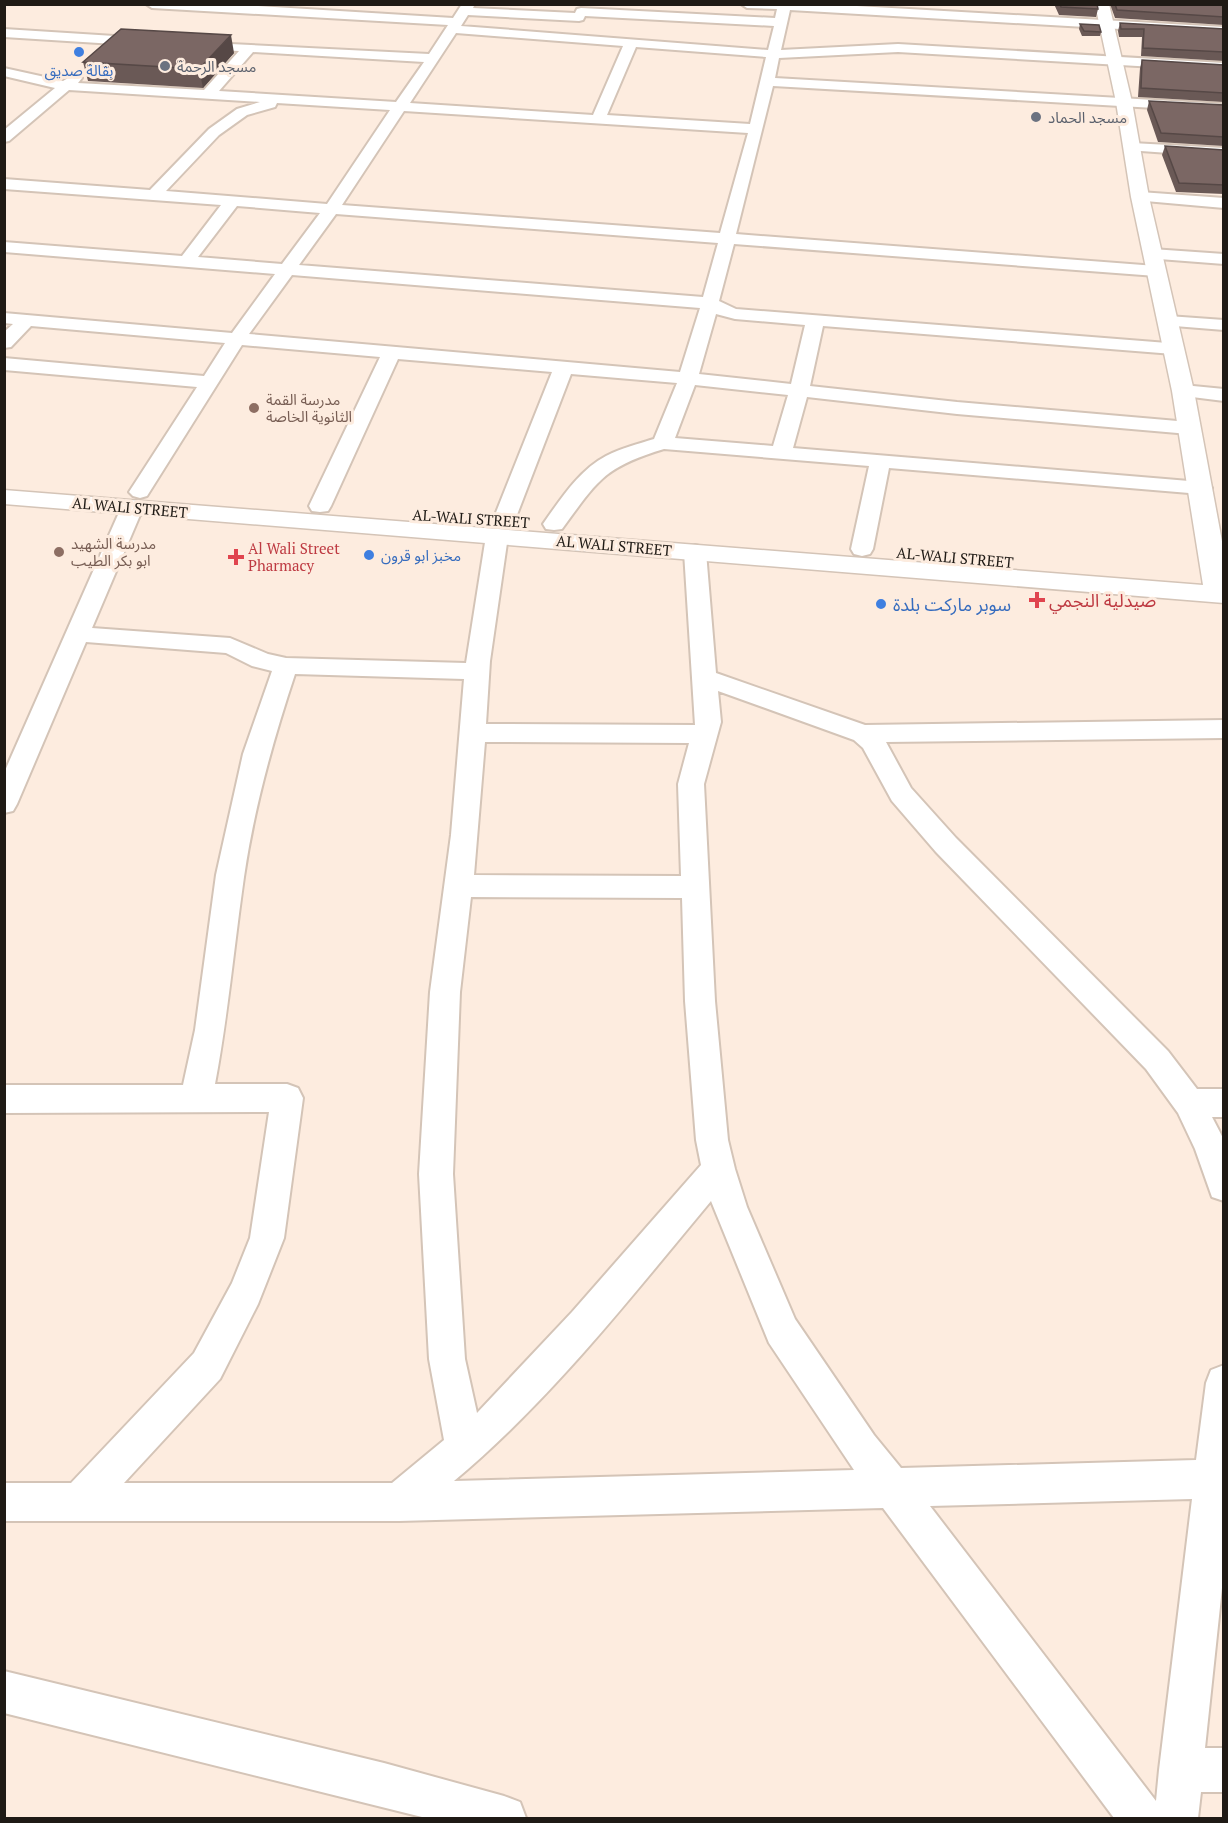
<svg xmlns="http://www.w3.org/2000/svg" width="1228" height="1823" font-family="'PT Serif','Noto Sans Arabic',serif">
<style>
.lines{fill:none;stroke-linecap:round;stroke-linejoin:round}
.minor-casing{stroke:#d4c4b7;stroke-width:4}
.tertiary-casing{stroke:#d4c4b7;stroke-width:3}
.minor{fill:#fff;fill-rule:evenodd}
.tertiary{fill:#fff;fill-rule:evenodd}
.wall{fill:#6a5956}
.shaded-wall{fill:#564846}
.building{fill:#7b6764;stroke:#564846;stroke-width:1.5}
.shop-dot{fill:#3f7fe0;stroke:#fdecdf;stroke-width:2}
.worship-dot{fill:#6b7280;stroke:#fdecdf;stroke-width:2}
.education-dot{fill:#8d6e63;stroke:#fdecdf;stroke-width:2}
.health-dot{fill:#e0444e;stroke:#fdecdf;stroke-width:2}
.labels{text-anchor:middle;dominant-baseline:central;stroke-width:6;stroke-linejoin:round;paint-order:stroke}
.far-worship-label{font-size:15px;fill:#5b616d;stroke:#fdecdf;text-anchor:start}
.far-shop-label{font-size:15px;fill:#366cbe;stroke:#fdecdf}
.far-education-label{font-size:15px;fill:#785e54;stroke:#fdecdf;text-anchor:start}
.far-street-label{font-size:15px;fill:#1f1a15;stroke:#fdecdf}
.far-health-label{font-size:15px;fill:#be3a42;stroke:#fdecdf;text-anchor:start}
.health-label{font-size:18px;fill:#be3a42;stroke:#fdecdf;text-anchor:start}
.shop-label{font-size:18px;fill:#366cbe;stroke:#fdecdf;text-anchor:start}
</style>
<rect width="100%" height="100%" fill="#fdecdf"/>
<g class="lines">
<defs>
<path id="minor" d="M146,4H224L453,18L462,4H475L473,8L575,13L577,9L581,8L775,18L777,9L747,8L741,4H822L1224,27V35L790,10L781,50L898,44L1224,63V71L898,52L779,58L775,78L1224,104V112L773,86L736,234L1156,266L1162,267L1165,271L1162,275L1156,276L734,244L719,301L736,309L1180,344L1182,348L1180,352L1173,354L823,326L810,386L957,402L1189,422L1196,424L1199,428L1196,432L1189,434L957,414L807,397L793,448L1201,482L1208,484L1212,488L1208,492L1201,494L889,468L873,549L870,554L862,556L854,554L851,549L869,466L664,449C604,467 598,480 562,529L554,530L546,529L543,524C560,500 579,470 606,456C621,448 638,444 654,439L677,383L571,374L515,520L512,525L504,526L496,525L493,520L552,372L398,359L331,506L328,511L320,512L312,511L309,506L380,357L242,345L147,496L140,498L133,496L129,492L197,387L4,370V358L204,376L225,343L31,326L11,347L4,348V332L13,324L4,323V313L232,333L275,274L4,252V242L182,256L221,205L4,189V179L150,190L209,129L237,109L260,102L69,90L9,141L4,142V130L55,88L4,76V68L63,81L75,74L82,78L78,83L204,90L239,51L195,49L190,48L188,45L190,42L429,54L448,25L152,8ZM468,15L579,21L583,20L585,16L774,26L768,50L461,26ZM456,33L623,46L593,115L410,103ZM636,47L766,57L750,124L607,115ZM253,52L424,62L396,102L219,91ZM277,103L390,110L327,204L166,191L219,135L247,115L275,107ZM404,111L748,133L720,233L342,205ZM237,206L320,213L282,264L198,257ZM336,214L718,243L703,297L299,265ZM292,275L700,308L680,372L249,334ZM716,314L735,319L805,325L791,384L699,374ZM695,385L788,395L773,446L675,438Z
M4,29L146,38L153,42L146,46L4,37Z
M1132,143L1224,148V157L1127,150L1125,147L1127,144Z
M1140,192L1224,198V208L1134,200L1132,197Z
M1152,249L1224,254V264L1146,258L1144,254Z
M1168,316L1224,320V330L1162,325L1159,321L1162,317Z
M1183,385L1224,389V401L1176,395L1173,391L1176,387Z
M132,502L140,503L143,508L92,628L230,638L268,654L286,658L466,663L486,536L489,531L497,529L505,531L508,536L490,661L486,724L695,725L684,552L687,547L695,545L703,547L706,552L716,673L865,725L1224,720V738L886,742L911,788L956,838L1168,1051L1197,1089H1224V1117H1212L1224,1140V1201L1212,1197L1195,1149L1178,1113L1146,1069L936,852L892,801L863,748L854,740L718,691L721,722L704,784L715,1001L728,1140L735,1169L747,1207L795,1319L874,1435L901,1468L1196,1460L1206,1383L1211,1370L1224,1365V1569L1205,1748H1224V1792H1201L1198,1818H1114L883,1508L399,1521H4V1483H71L194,1353L232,1283L250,1238L269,1112L4,1113V1085H183L195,1030L216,875L243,754L272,671L252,666L226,653L86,642L17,804L13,811L4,813V773L121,508L124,503ZM295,674L464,679L451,835L430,992L419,1174L429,1359L444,1440L392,1483H124L220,1379L258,1304L284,1238L303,1098L298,1088L287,1084H215C228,1016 234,946 244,877C254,808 273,740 295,674ZM485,742L689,743L678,784L681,876L474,875ZM471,897L682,898L685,1001L696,1140L701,1165L572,1312L477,1413L465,1359L453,1174L460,992ZM711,1201L769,1343L854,1470L454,1481C551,1400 630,1298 711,1201ZM1192,1499L1159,1770L1156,1801L930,1506Z
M4,1671L384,1763L504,1796L520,1802L526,1818H426L4,1713Z"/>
<path id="tertiary" d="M1095,4H1109L1132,102L1149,197L1194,391L1224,552V603L4,504V490L1203,585L1172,391L1131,197L1116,102Z"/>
</defs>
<use href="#minor" class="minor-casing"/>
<use href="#tertiary" class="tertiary-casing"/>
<use href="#minor" class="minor"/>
<use href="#tertiary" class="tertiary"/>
</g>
<path class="wall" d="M1054,4H1097L1098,9L1096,17L1059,15Z
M1110,4H1224V25L1115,18Z
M1120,23L1224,29V61L1141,56L1142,37H1119L1118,31Z
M1080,24L1101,32L1100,36H1082L1079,29Z
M234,53L203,88L88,81L83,62Z
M1142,60L1224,65V102L1138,97L1140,68Z
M1149,101L1224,105V146L1158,142L1147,110Z
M1165,146L1224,150V194L1176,192L1162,155Z"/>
<path class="shaded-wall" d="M231,35L234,53L203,88L199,69Z"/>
<path class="building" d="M1060,4H1097L1098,9L1061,7Z
M1115,4H1224V17L1117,10Z
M1120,23L1224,29V52L1143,48L1144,29H1121Z
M1080,24L1099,25L1101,32L1084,31Z
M121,29L231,35L199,69L83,62Z
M1142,60L1224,65V93L1141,88Z
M1149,101L1224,105V137L1161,133Z
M1165,146L1224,150V185L1179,183Z"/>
<g class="shop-dot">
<circle cx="79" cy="52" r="6"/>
<circle cx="369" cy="555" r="6"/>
<circle cx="881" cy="604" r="6"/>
</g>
<g class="worship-dot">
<circle cx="165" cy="66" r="6"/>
<circle cx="1036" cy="117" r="6"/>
</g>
<g class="education-dot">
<circle cx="254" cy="408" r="6"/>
<circle cx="59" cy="552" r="6"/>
</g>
<g class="health-dot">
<path d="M233 548h6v6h6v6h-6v6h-6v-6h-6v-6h6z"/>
<path d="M1034 591h6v6h6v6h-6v6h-6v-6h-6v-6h6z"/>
</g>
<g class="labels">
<g class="far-worship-label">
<text x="177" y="66">مسجد الرحمة</text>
<text x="1048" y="117">مسجد الحماد</text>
</g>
<g class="far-shop-label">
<text x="79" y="70">بقالة صديق</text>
<text x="381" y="555" text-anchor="start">مخبز ابو قرون</text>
</g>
<g class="far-education-label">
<text x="266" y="399">مدرسة القمة<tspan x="266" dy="17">الثانوية الخاصة</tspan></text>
<text x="71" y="543">مدرسة الشهيد<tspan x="71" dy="17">ابو بكر الطيب</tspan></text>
</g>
<g class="far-street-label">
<text transform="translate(130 507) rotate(5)">AL WALI STREET</text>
<text transform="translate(471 518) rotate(4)">AL-WALI STREET</text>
<text transform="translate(614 545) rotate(5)">AL WALI STREET</text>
<text transform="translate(955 557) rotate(5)">AL-WALI STREET</text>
</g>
<g class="far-health-label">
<text x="248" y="548">Al Wali Street<tspan x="248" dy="17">Pharmacy</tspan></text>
</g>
<g class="health-label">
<text x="1049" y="600">صيدلية النجمي</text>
</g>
<g class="shop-label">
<text x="893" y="604">سوبر ماركت بلدة</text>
</g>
</g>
<rect width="1228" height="1823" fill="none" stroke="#1f1a15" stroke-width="12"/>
</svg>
